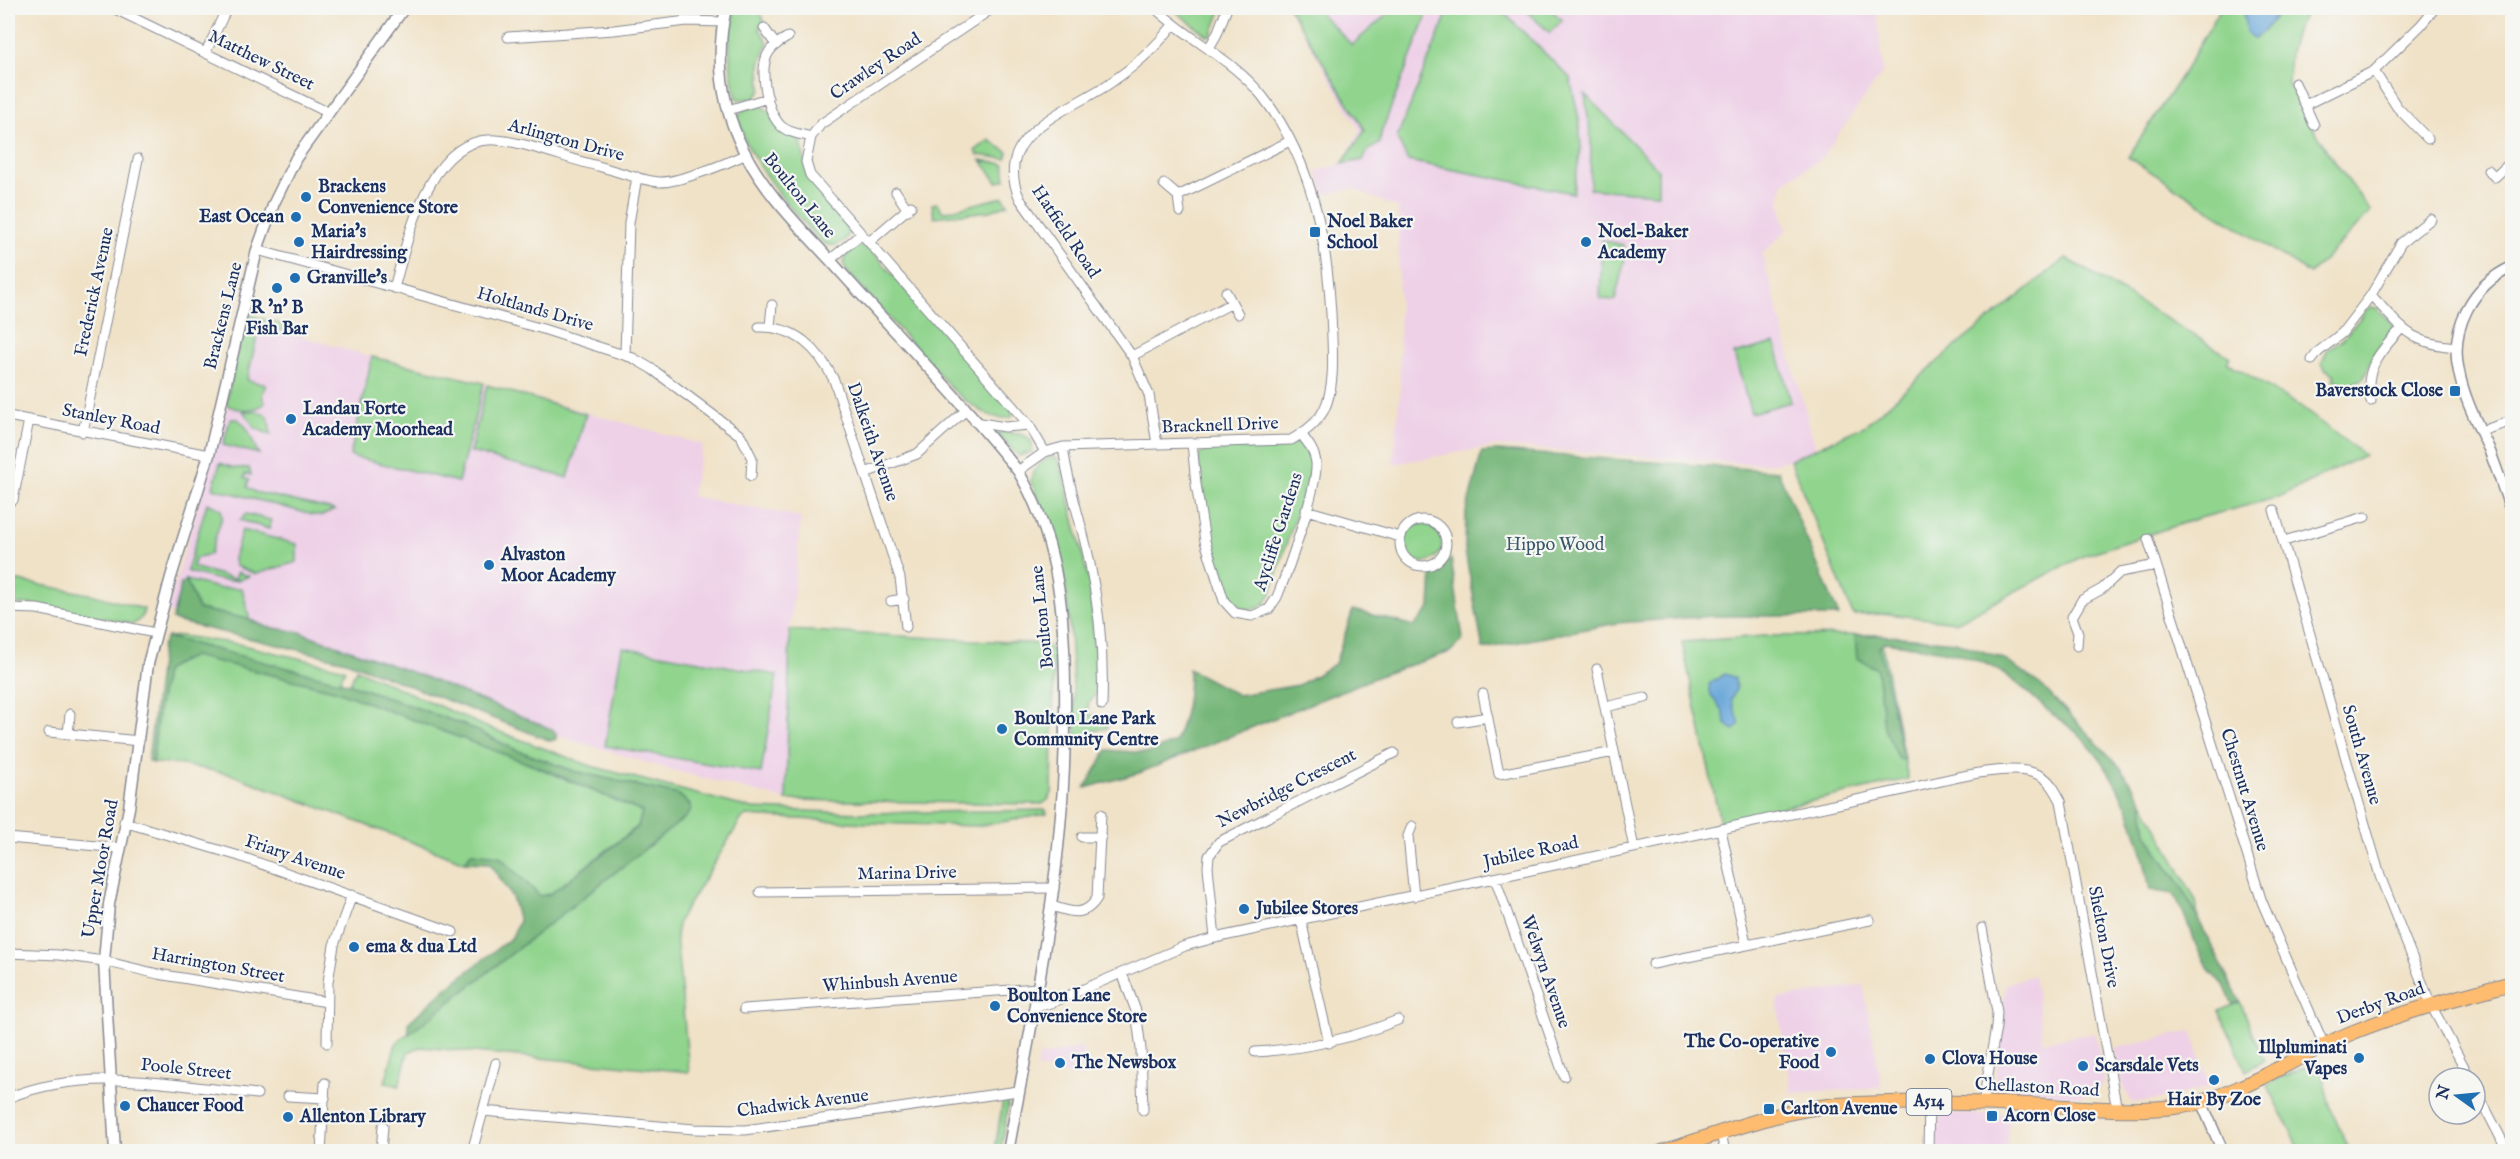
<svg xmlns="http://www.w3.org/2000/svg" width="2520" height="1159" font-family="'IM FELL English',serif">
<style>
.built{fill:#eed0e7}
.green{fill:#90d48d;stroke:#568276;stroke-width:1.5}
.forest{fill:#74b678;stroke:#48726b;stroke-width:1.5}
.water{fill:#66a6d9;stroke:#406a9c;stroke-width:1.5}
.lines{fill:none;stroke-linecap:round;stroke-linejoin:round}
.minor-casing{stroke:#868892;stroke-width:11}
.tertiary-casing{stroke:#868892;stroke-width:13}
.primary-casing{stroke:#868892;stroke-width:16}
.minor{stroke:#fff;stroke-width:9}
.tertiary{stroke:#fff;stroke-width:10}
.primary{stroke:#fdbc70;stroke-width:14}
.poi-dot{fill:#1f6fb2;stroke:#f6f6f2;stroke-width:2}
.labels{text-anchor:middle;dominant-baseline:central;stroke-width:4.5;stroke-linejoin:round;paint-order:stroke}
.shield{fill:#f6f6f2;stroke:#5d6b8a;stroke-width:1.5}
.shield-label{font-size:16px;font-weight:bold;fill:#1b2f5e}
.street-label{font-size:18px;fill:#1b2f5e;stroke:#f6f6f2}
.poi-label{font-size:18px;font-weight:bold;fill:#1b2f5e;stroke:#f6f6f2;text-anchor:start}
.park-label{font-size:18px;fill:#38586a;stroke:#f6f6f2}
</style>
<rect width="100%" height="100%" fill="#f6f6f2"/>
<filter id="ink" filterUnits="userSpaceOnUse"><feTurbulence type="fractalNoise" baseFrequency=".0167" numOctaves="2"/><feDisplacementMap in="SourceGraphic" scale="12" xChannelSelector="R" yChannelSelector="G"/><feConvolveMatrix kernelMatrix="1 2 1 2 8 2 1 2 1" color-interpolation-filters="sRGB"/></filter>
<filter id="wash" filterUnits="userSpaceOnUse"><feTurbulence type="fractalNoise" baseFrequency=".008" numOctaves="4" result="noise"/><feDisplacementMap in="SourceGraphic" scale="24" xChannelSelector="R" yChannelSelector="G"/><feGaussianBlur stdDeviation="1.35" result="paint"/><feColorMatrix in="noise" values="0 0 0 0 0 0 0 0 0 0 0 0 0 0 0 0 0 1.4 0 .05"/><feComposite in="paint" operator="in"/></filter>
<g filter="url(#wash)">
<rect width="100%" height="100%" fill="#f0e2c7"/>
<path class="built" d="M1289,8H1877L1883,72L1821,159L1783,183L1780,201L1786,231L1762,254L1816,449L1795,458L1775,463L1751,464L1495,446L1393,464L1400,392L1398,208L1352,188L1325,195L1316,171L1342,164L1360,131Z
M252,322L372,357L487,385L703,445L691,496L801,517L790,630L786,800L658,766L561,737L294,637L167,612Z
M2034,975L2043,1041L2095,1033L2104,1080L2100,1087L2092,1093L2082,1096H2068L1994,1090L2006,984Z
M1863,985L1882,1088L1791,1093L1777,999Z
M2191,1031L2210,1087L2161,1099L2132,1103L2122,1086L2114,1048Z
M1084,1047L1079,1077L1036,1068L1038,1057Z
M1943,1114H2009L2006,1151H1937L1938,1125Z"/>
<path class="green" d="M735,8H757L765,23L759,28L768,42L760,64L761,90L754,99H737C728,69 727,39 735,8Z
M1171,8H1222L1212,34L1208,36Z
M1289,8H1315L1352,45L1394,8H1424L1426,18L1381,133L1380,143L1368,151L1363,160L1342,164L1365,130Z
M1453,8H1499L1570,78L1579,119L1581,148L1573,193L1408,161L1397,138L1447,14Z
M1523,8H1549L1562,20L1550,33Z
M2221,8H2247L2244,16L2263,32L2282,8H2309L2297,28L2290,52L2288,84L2327,151L2371,212L2310,274L2128,157L2182,75Z
M1585,94L1658,169V194L1590,189L1591,140Z
M758,105L766,109L801,141L808,179L848,225L849,233C844,245 834,248 823,243C796,217 742,153 738,117L743,110Z
M989,140L1008,152L1006,159L978,155L975,151Z
M981,160L1004,164L1006,179L997,182Z
M1003,197L1008,204L991,211L934,217L932,204L937,203L943,212Z
M1602,240L1623,245L1626,254L1615,300L1600,299Z
M862,246L872,251L1013,411L1012,417C991,423 969,403 954,391L846,270L843,263C845,255 853,247 862,246Z
M2066,258L2230,357L2227,362L2299,406L2364,455L2279,497L2196,519L2085,555L1956,622L1888,614L1853,615L1790,460L1864,426L1951,350Z
M2369,307L2377,308L2393,325L2391,331L2373,355L2364,378L2350,385L2333,380L2335,375L2325,369L2322,363L2327,350L2343,339Z
M251,315L301,331L302,334L247,324Z
M242,328L258,332L247,380L266,385L262,395L265,403C256,412 235,411 226,404Z
M1775,343L1791,402L1751,413L1734,354Z
M372,357L484,383L458,482L350,456Z
M487,385L586,414L568,478L470,452Z
M243,411H257L268,416L271,435L255,428Z
M230,419H238C251,428 251,442 259,454L223,445Z
M998,432C1013,433 1036,432 1032,452L1019,456L998,435Z
M1296,443C1309,445 1311,456 1311,468L1270,595C1266,604 1259,610 1249,609C1242,609 1233,606 1228,600C1217,586 1196,474 1199,455L1208,449L1281,447Z
M1053,457L1058,459L1063,473L1090,586L1098,691L1088,704L1089,715L1107,716V728L1094,731L1088,740L1076,741C1071,673 1073,604 1055,538C1049,519 1039,502 1031,483C1031,470 1041,460 1053,457Z
M220,463L234,468H249L251,475L245,474L244,478L249,480L247,487L255,492L334,510L321,516L313,515L213,488Z
M207,503L221,509L222,517L210,554L196,558L193,567L235,579L237,572L249,576C229,586 207,577 187,571Z
M246,514L271,520L269,529L240,520Z
M1404 543a19 19 0 1 1 38 0a19 19 0 1 1-38 0Z
M242,530L297,544V562L256,574L235,566L234,558Z
M8,579L94,595L144,609L142,617L134,624L30,604H8Z
M186,580L218,588H242L249,616L248,619L198,609Z
M790,630L1046,644L1054,652L1052,793L1048,800L1042,804L786,800Z
M1880,635L1908,779L1720,822L1682,642L1764,636Z
M181,636L238,644L345,669L339,683L167,637Z
M622,647L777,675L761,773L605,746Z
M193,655C240,667 290,675 336,690C440,724 541,769 642,812L638,826L550,894L540,896L499,856L471,853L465,862L230,774L177,764L153,763L157,718L165,672L172,666Z
M356,669L484,726L591,766L753,809L862,813L1046,810L1047,814L979,826L867,823L747,816L742,818L679,920L676,935L689,1072L421,1047L408,1052L399,1086L385,1082L396,1044L401,1039L687,816L690,805L679,795L574,771L516,750L467,726L350,684Z
M2142,800L2196,901L2198,918L2181,885L2162,859L2147,833Z
M2240,1002L2265,1061L2246,1070L2219,1011Z
M2319,1061L2331,1110L2350,1151H2299L2295,1139L2267,1084Z
M1006,1098L1008,1106L1001,1149H995L1003,1100Z"/>
<path class="forest" d="M1497,451L1778,471L1839,616H1713L1617,623L1483,649L1465,551L1466,512L1482,452Z
M1451,559L1463,639L1450,652L1384,674L1139,773L1085,788L1107,750L1148,753L1175,742C1186,715 1189,698 1189,669L1238,695L1299,685L1335,664L1353,610L1414,626L1430,608L1432,573Z
M186,580L198,609L248,619L267,627L300,632L425,677L551,729L556,733V739L551,741L346,661L179,622L172,619L181,584Z
M1855,635H1880L1955,642L2002,658L2041,685L2120,767L2142,800L2147,833L2162,859L2181,885L2240,1002L2233,1005L2224,985L2211,973L2198,950L2183,912L2173,894L2150,890C2140,833 2121,776 2078,734C2069,725 2056,718 2046,709C2027,691 2004,670 1979,661C1949,650 1916,647 1885,642L1879,648L1904,760L1899,759L1884,728L1877,669L1857,658Z
M167,637L350,684L467,726L516,750L574,771L679,795L690,805L691,810L687,816L409,1034L408,1023L444,990L512,937L519,921L512,897L490,863L465,862L471,853L499,856L540,896L550,894L638,827L642,812L553,773L334,690L193,656L172,666L165,672L157,718L153,763L148,761L162,646Z"/>
<path class="water" d="M2247,8H2282L2263,32L2254,38L2246,32L2244,16Z
M1725,674L1735,678L1736,689L1731,700L1740,723L1734,730L1726,724L1722,709L1711,696L1709,684Z"/>
</g>
<g filter="url(#ink)">
<g class="lines">
<defs>
<path id="minor" d="M113,8L329,113
M764,28L776,45
M508,37L614,30L687,21L723,22
M788,37C781,41 773,45 769,52C758,68 767,111 780,125C787,133 801,134 811,137L806,162L810,175L1029,425L1045,452
M1209,48L1217,34L1227,8
M206,52L227,8
M2374,71L2397,107L2428,139
M2295,83L2314,125
M2305,105L2374,71L2421,25L2435,8
M728,110L768,98
M811,137L821,124L993,8
M2488,170L2495,177L2512,161
M1164,184L1178,196L1180,212
M896,192L908,210
M1178,196L1290,141
M869,242L911,206
M257,250L543,329L633,358L652,369L741,436L752,458L751,476
M830,260L861,234
M394,288C408,239 429,135 496,140C527,142 567,159 598,166C617,171 639,180 659,182C678,183 728,163 746,154
M1226,292L1238,314
M2371,295L2401,243L2431,219
M759,327C796,326 818,349 834,380L900,578L906,627
M770,327L772,305
M625,354L629,223L637,177
M1132,356L1232,303
M2312,360L2318,352L2342,333L2371,295C2401,327 2409,344 2457,347
M2371,401C2362,370 2382,349 2402,328
M8,416L209,455
M975,422L1005,427L1029,425
M2481,431L2512,421
M83,432L138,159
M1192,443L1196,484L1205,541L1224,601L1235,613L1252,616L1269,609L1277,597C1287,573 1318,487 1316,463C1315,452 1308,443 1301,434
M1157,444L1149,395L1132,356L1020,199C989,132 1073,110 1113,81C1135,66 1157,46 1173,25
M1063,447C1068,486 1081,521 1089,559C1099,606 1104,657 1102,705
M1018,471L1045,452L1063,447L1291,440C1305,432 1316,424 1324,410C1334,389 1333,361 1332,338C1330,255 1316,165 1263,97C1233,59 1189,40 1155,8
M865,473L917,454L965,411
M13,500L29,420
M1306,510L1400,537
M2274,510L2380,876L2431,1005L2470,1078
M1400 543a23 23 0 1 1 46 0a23 23 0 1 1-46 0Z
M2148,539L2262,902L2324,1045
M2284,541L2365,517
M891,601L904,599
M8,608L37,609L155,633
M2077,646L2078,633L2072,617L2082,600L2102,589L2120,572L2156,565
M1597,669L1634,848
M1483,694L1499,774L1614,752
M1605,707L1645,698
M1458,722L1488,717
M49,732L139,741
M68,734L70,714
M124,822L239,856L453,932
M1412,826L1408,836L1414,896
M1721,830L1746,943
M1082,837H1101
M8,838L120,848
M1495,878L1564,1076
M760,892L1054,888
M1052,906C1070,912 1085,918 1097,898L1101,814
M1301,920L1329,1043
M1982,928L1997,1012L1996,1027L1983,1103
M1215,938L1208,867L1209,856L1219,842L1394,753
M8,953L59,955L104,961L158,974L327,1002
M1653,964L1870,920
M1122,973L1136,1011L1141,1049L1143,1110
M1035,1007L1051,1003L1185,946L1215,938L1903,790C1936,783 2012,759 2041,776C2051,781 2056,792 2061,801L2117,1110
M744,1009L1039,988
M327,1043L328,982L334,945L352,895
M1255,1052C1305,1049 1351,1039 1398,1020
M2475,1088L2508,1152
M288,1096L325,1098
M8,1098C86,1065 175,1086 257,1094
M483,1111L694,1129L745,1130L1018,1091
M1721,1133L1725,1152
M321,1152L325,1083
M381,1152L383,1126
M472,1152L496,1063
M1928,1152L1929,1102"/>
<path id="tertiary" d="M726,8C715,58 721,107 745,153C766,194 800,227 830,260C892,330 960,398 1018,471C1064,548 1066,635 1065,721C1065,867 1034,1009 1008,1152
M2512,267C2472,285 2449,329 2459,372C2464,399 2478,425 2489,449C2497,470 2505,492 2512,514
M2201,1101L2223,1152
M115,1152L104,961L109,904L129,808L148,664L171,577L209,455L257,250L274,203L296,158L404,8"/>
<path id="primary" d="M1662,1152C1719,1134 1777,1110 1837,1105C1900,1101 1965,1102 2028,1105C2080,1107 2130,1113 2182,1106C2235,1098 2293,1058 2344,1036C2398,1013 2456,998 2512,983"/>
</defs>
<use href="#minor" class="minor-casing"/>
<use href="#tertiary" class="tertiary-casing"/>
<use href="#primary" class="primary-casing"/>
<use href="#minor" class="minor"/>
<use href="#tertiary" class="tertiary"/>
<use href="#primary" class="primary"/>
</g>
</g>
<g class="poi-dot">
<circle cx="306" cy="197" r="6"/>
<circle cx="296" cy="217" r="6"/>
<rect x="1309" y="226" width="12" height="12" rx="3"/>
<circle cx="299" cy="242" r="6"/>
<circle cx="1586" cy="242" r="6"/>
<circle cx="295" cy="278" r="6"/>
<circle cx="277" cy="288" r="6"/>
<rect x="2449" y="385" width="12" height="12" rx="3"/>
<circle cx="291" cy="419" r="6"/>
<circle cx="489" cy="565" r="6"/>
<circle cx="1002" cy="729" r="6"/>
<circle cx="1244" cy="909" r="6"/>
<circle cx="354" cy="947" r="6"/>
<circle cx="995" cy="1006" r="6"/>
<circle cx="1831" cy="1052" r="6"/>
<circle cx="2359" cy="1058" r="6"/>
<circle cx="1930" cy="1059" r="6"/>
<circle cx="1060" cy="1063" r="6"/>
<circle cx="2083" cy="1066" r="6"/>
<circle cx="2214" cy="1080" r="6"/>
<circle cx="125" cy="1106" r="6"/>
<rect x="1763" y="1103" width="12" height="12" rx="3"/>
<rect x="1986" y="1110" width="12" height="12" rx="3"/>
<circle cx="288" cy="1117" r="6"/>
</g>
<g class="labels">
<rect class="shield" x="1906.5" y="1089" width="45" height="26" rx="4.5"/>
<g class="shield-label">
<text x="1929" y="1102">A514</text>
</g>
<g class="street-label">
<text transform="translate(261 61) rotate(26)">Matthew Street</text>
<text transform="translate(876 67) rotate(-34)">Crawley Road</text>
<text transform="translate(566 141) rotate(15)">Arlington Drive</text>
<text transform="translate(799 196) rotate(51)">Boulton Lane</text>
<text transform="translate(1065 232) rotate(56)">Hatfield Road</text>
<text transform="translate(95 292) rotate(-78)">Frederick Avenue</text>
<text transform="translate(535 310) rotate(16)">Holtlands Drive</text>
<text transform="translate(224 316) rotate(-76)">Brackens Lane</text>
<text transform="translate(111 420) rotate(11)">Stanley Road</text>
<text transform="translate(1220 426) rotate(-2)">Bracknell Drive</text>
<text transform="translate(872 442) rotate(71)">Dalkeith Avenue</text>
<text transform="translate(1279 532) rotate(-72)">Aycliffe Gardens</text>
<text transform="translate(1043 617) rotate(-96)">Boulton Lane</text>
<text transform="translate(2361 755) rotate(74)">South Avenue</text>
<text transform="translate(1287 789) rotate(-27)">Newbridge Crescent</text>
<text transform="translate(2244 790) rotate(73)">Chestnut Avenue</text>
<text transform="translate(1531 853) rotate(-12)">Jubilee Road</text>
<text transform="translate(295 858) rotate(19)">Friary Avenue</text>
<text transform="translate(101 869) rotate(-80)">Upper Moor Road</text>
<text transform="translate(907 874) rotate(-1)">Marina Drive</text>
<text transform="translate(2103 937) rotate(79)">Shelton Drive</text>
<text transform="translate(218 966) rotate(10)">Harrington Street</text>
<text transform="translate(1545 972) rotate(71)">Welwyn Avenue</text>
<text transform="translate(890 982) rotate(-4)">Whinbush Avenue</text>
<text transform="translate(2381 1004) rotate(-20)">Derby Road</text>
<text transform="translate(186 1070) rotate(6)">Poole Street</text>
<text transform="translate(2037 1088) rotate(3)">Chellaston Road</text>
<text transform="translate(803 1104) rotate(-7)">Chadwick Avenue</text>
</g>
<g class="poi-label">
<text x="318" y="187">Brackens<tspan x="318" dy="21">Convenience Store</tspan></text>
<text x="284" y="217" text-anchor="end">East Ocean</text>
<text x="1327" y="222">Noel Baker<tspan x="1327" dy="21">School</tspan></text>
<text x="311" y="232">Maria's<tspan x="311" dy="21">Hairdressing</tspan></text>
<text x="1598" y="232">Noel-Baker<tspan x="1598" dy="21">Academy</tspan></text>
<text x="307" y="278">Granville's</text>
<text x="277" y="308" text-anchor="middle">R 'n' B<tspan x="277" dy="21">Fish Bar</tspan></text>
<text x="2443" y="391" text-anchor="end">Baverstock Close</text>
<text x="303" y="409">Landau Forte<tspan x="303" dy="21">Academy Moorhead</tspan></text>
<text x="501" y="555">Alvaston<tspan x="501" dy="21">Moor Academy</tspan></text>
<text x="1014" y="719">Boulton Lane Park<tspan x="1014" dy="21">Community Centre</tspan></text>
<text x="1256" y="909">Jubilee Stores</text>
<text x="366" y="947">ema &amp; dua Ltd</text>
<text x="1007" y="996">Boulton Lane<tspan x="1007" dy="21">Convenience Store</tspan></text>
<text x="1819" y="1042" text-anchor="end">The Co-operative<tspan x="1819" dy="21">Food</tspan></text>
<text x="2347" y="1048" text-anchor="end">Illpluminati<tspan x="2347" dy="21">Vapes</tspan></text>
<text x="1942" y="1059">Clova House</text>
<text x="1072" y="1063">The Newsbox</text>
<text x="2095" y="1066">Scarsdale Vets</text>
<text x="2214" y="1100" text-anchor="middle">Hair By Zoe</text>
<text x="137" y="1106">Chaucer Food</text>
<text x="1781" y="1109">Carlton Avenue</text>
<text x="2004" y="1116">Acorn Close</text>
<text x="300" y="1117">Allenton Library</text>
</g>
<g class="park-label">
<text x="1555" y="545">Hippo Wood</text>
</g>
</g>
<rect width="2520" height="1159" fill="none" stroke="#f6f6f2" stroke-width="30"/>
<g transform="translate(2457 1096) rotate(285)"><circle r="28" fill="#f6f6f2" stroke="#9ea6b7" stroke-width="1.5"/>
<path d="M0-4.5L10 22L0 15L-10 22Z" fill="#1f6fb2"/>
<text y="-9" font-size="16" font-weight="bold" text-anchor="middle" fill="#1b2f5e">N</text>
</g>
</svg>
